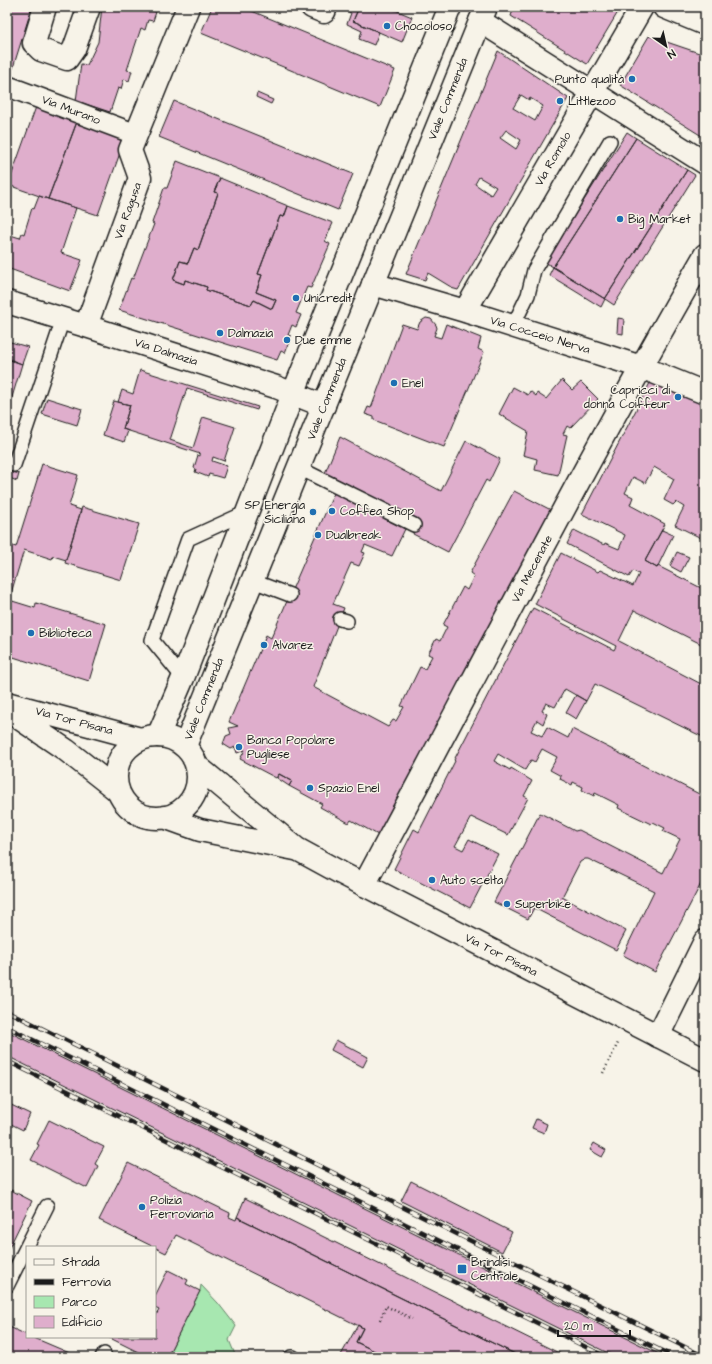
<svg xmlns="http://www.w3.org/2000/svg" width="712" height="1364" font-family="'Architects Daughter',sans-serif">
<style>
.green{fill:#a7e7b0;stroke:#628266}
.building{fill:#dfaecc;stroke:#1c1c1c;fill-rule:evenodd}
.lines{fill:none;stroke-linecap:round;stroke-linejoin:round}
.service-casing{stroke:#1c1c1c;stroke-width:16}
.pedestrian-casing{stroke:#1c1c1c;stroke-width:23}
.minor-casing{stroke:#1c1c1c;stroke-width:25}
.tertiary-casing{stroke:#1c1c1c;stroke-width:25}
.secondary-casing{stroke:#1c1c1c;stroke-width:25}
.path{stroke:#1c1c1c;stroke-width:2.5;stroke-dasharray:1 3;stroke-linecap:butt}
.service{stroke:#f7f3e8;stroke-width:13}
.pedestrian{stroke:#f7f3e8;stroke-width:20}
.minor{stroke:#f7f3e8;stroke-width:22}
.tertiary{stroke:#f7f3e8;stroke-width:22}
.secondary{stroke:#f7f3e8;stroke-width:22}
.rail-casing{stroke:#1c1c1c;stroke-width:4.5}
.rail{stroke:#f7f3e8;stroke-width:3;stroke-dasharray:9;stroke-linecap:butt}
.poi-dot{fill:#1f6fb2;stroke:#f7f3e8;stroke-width:1.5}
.labels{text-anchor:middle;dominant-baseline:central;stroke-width:3;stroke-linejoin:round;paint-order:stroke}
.poi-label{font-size:12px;fill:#1c1c1c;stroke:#f7f3e8;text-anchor:start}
.street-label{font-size:12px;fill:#1c1c1c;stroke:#f7f3e8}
</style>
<rect width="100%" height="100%" fill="#f7f3e8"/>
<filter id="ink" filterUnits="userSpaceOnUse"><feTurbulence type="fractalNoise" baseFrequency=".025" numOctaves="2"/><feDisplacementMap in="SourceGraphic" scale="8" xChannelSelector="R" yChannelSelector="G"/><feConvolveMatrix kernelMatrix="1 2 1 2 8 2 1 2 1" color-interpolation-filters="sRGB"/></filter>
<g filter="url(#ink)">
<path class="green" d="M201,1285L218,1303L236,1326L229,1340L236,1357H167L200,1291Z"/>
<path class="building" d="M7,7H32L12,71L7,70Z
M102,7H152L151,10L156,12L153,21L148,20L145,30L141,28L127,70L132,71L129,81L124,79L121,89L118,88L110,112L76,101L81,64L87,65L98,42Z
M212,7H242L395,70L380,107L201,33Z
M338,7H359L353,21L379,32L374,45L359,39L362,31L347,24L351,13Z
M359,7H388L412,17L402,42L353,21Z
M514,7H621L587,64L511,16Z
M649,36L705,55V138L620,85Z
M498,51L568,98L458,290L451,288V287L428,273L425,280L406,274ZM521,95L529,100L530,98L543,106L535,121L513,108ZM506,130L521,140L516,149L500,138ZM479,177L496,187L491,195L475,184Z
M257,93L273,100L271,104L256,97Z
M174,101L353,174L338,210L159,137Z
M37,104L78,119L48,199L8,185Z
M78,119L126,136L98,215L48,199Z
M627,132L636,138L553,267L545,262Z
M636,138L687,170L605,299L553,267Z
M177,161L220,178L214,192L218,193L198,250L194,248L188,263L180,261L173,280L184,284L185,280L207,287L206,290L251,305L254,300L272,309L276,300L256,292L262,275L258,274L280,216L284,217L288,206L333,223L325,241L330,244L311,288L307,287L296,313L301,315L296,327L292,325L288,335L291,336L285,353L281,351L277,360L119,310L131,278L133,279L154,224L152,223L164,188H167Z
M687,170L695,175L614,305L605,299Z
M220,178L288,206L284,217L280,216L258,274L262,275L256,292L276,300L272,309L254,300L251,305L206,290L207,287L185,280L184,284L173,280L180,261L188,263L194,248L198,250L218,193L214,192Z
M39,196L76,208L61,253L82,260L70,291L7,268V234L20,238L22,233L24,234L32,208L34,209Z
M553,267L605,299L601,307L549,275Z
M426,318L431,319L436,325L437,328L434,336L441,338L446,324L481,338L478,349L484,352L444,447L374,420V417L365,414L368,407L371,408L373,403L402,324L417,329L420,322Z
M618,318L624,319L623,334L617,333Z
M7,341L28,347L22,364L7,359Z
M9,359L22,364L7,414V365Z
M140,370L258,407L257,410L187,388L170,440L193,448L203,417L235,427L224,461L213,457L212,461L227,466L223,478L209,474L208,477L195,472L196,469L194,468L198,455L200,456V454L123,429L130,405L118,402L122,390L133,394Z
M562,380L572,390L581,382L598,399L570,428L567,426L563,434L567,435L558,475L535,470L537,459L523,455L528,431L499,414L513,387L528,395L530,391L536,396L537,393L546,399Z
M651,381L705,404V477L703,482L705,483V540L675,525L684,507L676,502L673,505L664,500L674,479L654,467L645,483L633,477L625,493L633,497L630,505L665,524L645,561L657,568L658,566L705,590V646L634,610L619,641L705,686V738L595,684L586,701L565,689L555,707L546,703L542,711L547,714L543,724L537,720L531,731L542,736L547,727L568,738L572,729L705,797V876L655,972L623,955L654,891L588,859H585L580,862L562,897L626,931L616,950L534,908L528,919L494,902L540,813L575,831L579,830L663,873L680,839L663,831L665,828L653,822L651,824L618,808L619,805L595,793L594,796L582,790L583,787L573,782L572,785L560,779L561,776L550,770L557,757L542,749L535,762L531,760L525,770L498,754L494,761L510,770L511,768L532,781L524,796L528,798L508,835L471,817L455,846L463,850L469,839L498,854L470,908L394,869L414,829L419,832L455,761L454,760L533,608L614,650L616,646L535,604L561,553L598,572L600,570L633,586L639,574L633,571L629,577L567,544L574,530L604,545L605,543L619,549L625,535L582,514Z
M47,398L82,409L77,425L42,414Z
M114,401L130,405L123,429L128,431L124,442L103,435Z
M340,437L441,491L466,441L500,459L489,482L486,480L448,552L413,534L419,520L325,473Z
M42,464L78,475L69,506L81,510L66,560L53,556L52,559L24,550L9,600L35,608L36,603L106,624L89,681L7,655V544L16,547Z
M9,471L19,474L17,481L7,477Z
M514,491L551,510L378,835L351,820L349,823L320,807L322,804L289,786L292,781L279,774L276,778L240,759L245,750L237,753L235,747L231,749L223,744L226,736L231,734L229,728L238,726L229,722L266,635L271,638L334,493L405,529L392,556L365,545L362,552L365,553L359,566L351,563L333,604L344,608L313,687L388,727L393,720L396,721L404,707L401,706L420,667L425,669L432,656L428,654L436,639L440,641L447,627L443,625L463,587L467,590L474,576L470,573Z
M82,507L139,524L121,580L65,563Z
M662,530L673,535L657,568L645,561Z
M677,552L689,557L681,572L670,566Z
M576,695L586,701L576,719L566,713Z
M279,774L292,781L289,786L277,778Z
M7,1031L665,1357H616L7,1056Z
M336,1040L368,1057L363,1067L331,1050Z
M7,1103L30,1114L23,1130L7,1122Z
M536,1119L547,1124L544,1133L532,1128Z
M49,1120L104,1147L95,1164L98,1166L87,1188L31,1160L39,1145L37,1144Z
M594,1143L606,1150L602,1157L590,1150Z
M128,1163L230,1213L229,1217L236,1220L237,1217L521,1357H387L356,1342L363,1328L176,1235L166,1253L99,1220Z
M411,1181L512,1232L502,1252L401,1201Z
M7,1188L32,1201L7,1252Z
M245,1198L567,1357H521L237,1217Z
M168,1270L188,1280L186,1284L200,1291L167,1357H135L138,1352L108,1337H155V1317L159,1310L155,1308V1296Z
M358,1325L363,1328L356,1342L387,1357H346L341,1355Z
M7,1326L27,1335V1337H32L79,1357H7Z"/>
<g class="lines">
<defs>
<path id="service" d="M513,326L528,295L534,270L610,141
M7,463L14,465L63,319
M299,468L414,525
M253,581L290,595
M340,619L347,621
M183,678L152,640L188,539L247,512
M7,1286L47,1206
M102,1357L104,1354
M291,1357H293"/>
<path id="pedestrian" d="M7,86L135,134"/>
<path id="minor" d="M45,7L34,43L41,50L67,59L74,49L89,7
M312,7L324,12L326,7
M664,7L705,24
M480,21L705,163
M373,284L465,311L641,367L705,393
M7,302L86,326L276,387L324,406
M465,311L642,7
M86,326L140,178L130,150L188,7
M7,703L141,739
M7,710L66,750L118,791
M364,885C477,675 585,462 705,255
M658,1036L705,941"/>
<path id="tertiary" d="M158,736L183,678L293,394L450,7
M185,746L486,7"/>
<path id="secondary" d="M116 777a41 41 0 1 1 82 0a41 41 0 1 1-82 0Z
M197,766L297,849L341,873L705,1060
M164,817L200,830L295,849"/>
</defs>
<use href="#service" class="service-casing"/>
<use href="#pedestrian" class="pedestrian-casing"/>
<use href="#minor" class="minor-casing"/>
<use href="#tertiary" class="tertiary-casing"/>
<use href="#secondary" class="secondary-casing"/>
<path class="path" d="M603,1073L619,1041
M380,1320L386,1306L412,1319"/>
<use href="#service" class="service"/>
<use href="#pedestrian" class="pedestrian"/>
<use href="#minor" class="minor"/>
<use href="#tertiary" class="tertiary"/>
<use href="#secondary" class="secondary"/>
<defs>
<path id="rail" d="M7,1011L705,1357
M7,1027L674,1357
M7,1061L606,1357"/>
</defs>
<use href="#rail" class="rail-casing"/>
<use href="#rail" class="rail"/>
</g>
</g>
<g class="poi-dot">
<circle cx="387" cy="26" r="4"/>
<circle cx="632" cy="79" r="4"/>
<circle cx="560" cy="101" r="4"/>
<circle cx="620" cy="219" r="4"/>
<circle cx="296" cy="298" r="4"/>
<circle cx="220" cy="333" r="4"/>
<circle cx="287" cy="340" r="4"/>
<circle cx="394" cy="383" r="4"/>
<circle cx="678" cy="397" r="4"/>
<circle cx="332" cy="511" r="4"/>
<circle cx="313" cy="512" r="4"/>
<circle cx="318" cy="535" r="4"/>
<circle cx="31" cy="633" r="4"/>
<circle cx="264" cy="645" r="4"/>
<circle cx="239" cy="747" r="4"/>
<circle cx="310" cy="788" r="4"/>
<circle cx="432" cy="880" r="4"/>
<circle cx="507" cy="904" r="4"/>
<circle cx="142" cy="1207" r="4"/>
<rect x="457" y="1264" width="10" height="10" rx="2"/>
</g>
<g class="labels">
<g class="poi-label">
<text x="395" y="26">Chocoloso</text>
<text x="624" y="79" text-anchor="end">Punto qualità</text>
<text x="568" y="101">Littlezoo</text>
<text x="628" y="219">Big Market</text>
<text x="304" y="298">Unicredit</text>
<text x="228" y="333">Dalmazia</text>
<text x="295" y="340">Due emme</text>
<text x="402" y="383">Enel</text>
<text x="670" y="390" text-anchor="end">Capricci di<tspan x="670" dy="14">donna Coiffeur</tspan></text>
<text x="305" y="505" text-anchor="end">SP Energia<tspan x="305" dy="14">Siciliana</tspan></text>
<text x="340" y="511">Coffea Shop</text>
<text x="326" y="535">Dualbreak</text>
<text x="39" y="633">Biblioteca</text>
<text x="272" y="645">Alvarez</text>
<text x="247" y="740">Banca Popolare<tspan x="247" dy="14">Pugliese</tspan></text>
<text x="318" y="788">Spazio Enel</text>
<text x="440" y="880">Auto scelta</text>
<text x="515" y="904">Superbike</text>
<text x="150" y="1200">Polizia<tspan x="150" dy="14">Ferroviaria</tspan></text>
<text x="471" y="1262">Brindisi<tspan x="471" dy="14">Centrale</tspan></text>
</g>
<g class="street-label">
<text transform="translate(448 99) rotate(-68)">Viale Commenda</text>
<text transform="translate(71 110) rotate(21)">Via Murano</text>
<text transform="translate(553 159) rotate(-60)">Via Romolo</text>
<text transform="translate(128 211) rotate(-70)">Via Ragusa</text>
<text transform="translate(540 335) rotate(17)">Via Cocceio Nerva</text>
<text transform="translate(166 352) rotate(18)">Via Dalmazia</text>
<text transform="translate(327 399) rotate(-68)">Viale Commenda</text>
<text transform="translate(532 569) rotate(-62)">Via Mecenate</text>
<text transform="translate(204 699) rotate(-68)">Viale Commenda</text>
<text transform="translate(74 721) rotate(15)">Via Tor Pisana</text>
<text transform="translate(501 955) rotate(27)">Via Tor Pisana</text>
</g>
</g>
<rect width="712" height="1364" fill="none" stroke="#f7f3e8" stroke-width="24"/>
<rect x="12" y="12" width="688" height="1340" fill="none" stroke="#1c1c1c" stroke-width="1.5" filter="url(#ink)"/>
<rect x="26" y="1246" width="130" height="92" fill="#f7f3e8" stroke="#9f9d96"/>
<rect x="34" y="1259" width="20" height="6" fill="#f7f3e8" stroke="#9f9d96"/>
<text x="62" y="1266" font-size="12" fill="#1c1c1c">Strada</text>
<rect x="34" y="1279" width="20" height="6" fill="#1c1c1c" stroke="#9f9d96"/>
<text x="62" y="1286" font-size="12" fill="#1c1c1c">Ferrovia</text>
<rect x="34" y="1296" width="20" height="12" fill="#a7e7b0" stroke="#9f9d96"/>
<text x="62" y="1306" font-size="12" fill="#1c1c1c">Parco</text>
<rect x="34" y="1316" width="20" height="12" fill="#dfaecc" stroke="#9f9d96"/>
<text x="62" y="1326" font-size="12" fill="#1c1c1c">Edificio</text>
<g transform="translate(666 46) rotate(146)" stroke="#f7f3e8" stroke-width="3" paint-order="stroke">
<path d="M0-3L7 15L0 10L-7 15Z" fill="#1c1c1c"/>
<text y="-6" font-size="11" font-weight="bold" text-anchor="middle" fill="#1c1c1c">N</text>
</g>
<path d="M558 1330v6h72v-6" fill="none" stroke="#1c1c1c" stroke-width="2"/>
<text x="564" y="1330" font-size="12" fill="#1c1c1c" stroke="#f7f3e8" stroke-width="3" paint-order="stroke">20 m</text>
</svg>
